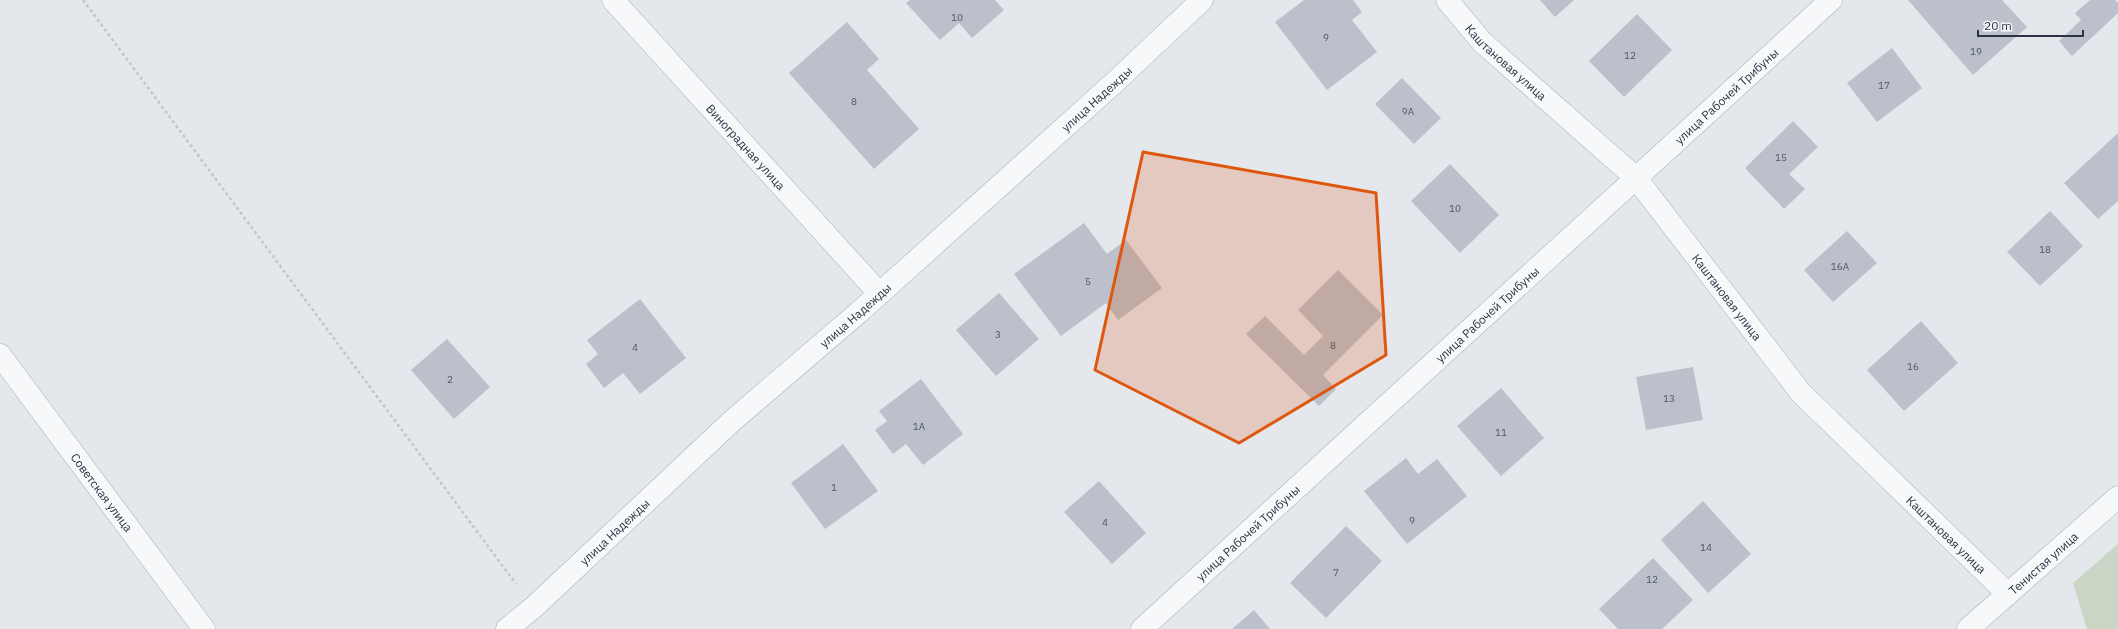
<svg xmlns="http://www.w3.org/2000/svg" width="2118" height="629" font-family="'IBM Plex Sans',sans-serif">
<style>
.green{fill:#c9d6c5}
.building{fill:#bbc0ca}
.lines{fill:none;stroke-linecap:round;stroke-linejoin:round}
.street-casing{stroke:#a9aeb7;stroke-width:23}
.path{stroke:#c2c5cb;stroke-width:2.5;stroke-dasharray:3 3;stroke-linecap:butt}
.street{stroke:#f7f8fa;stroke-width:22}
.marked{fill:#df570f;fill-opacity:0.2;stroke:#df570f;stroke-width:3;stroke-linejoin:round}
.labels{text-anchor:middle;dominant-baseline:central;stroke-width:3;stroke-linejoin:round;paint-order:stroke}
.number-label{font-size:10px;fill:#4f5766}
.street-label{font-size:12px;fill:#2b3445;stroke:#f4f6f9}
</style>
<rect width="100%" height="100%" fill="#e4e7ec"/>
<path class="green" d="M2118,544V629H2087L2073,583Z"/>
<path class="building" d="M910,0H995L1004,10L972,38L959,23L940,40L906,3Z
M1304,0H1353L1362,12L1352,20L1377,52L1327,90L1275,22Z
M1540,0H1574L1555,17Z
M1908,0H2002L2027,27L1973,75Z
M2090,0H2115L2118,3V13L2072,56L2059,41L2081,20L2075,13Z
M1637,14L1672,50L1624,97L1589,61Z
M847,22L879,59L867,70L919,129L874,169L789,73Z
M1892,48L1922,88L1877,122L1847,83Z
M1402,78L1441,118L1414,144L1375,104Z
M1793,121L1818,147L1789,174L1805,189L1784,209L1745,168Z
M2118,133V201L2098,219L2064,183Z
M1450,164L1499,215L1460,253L1411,201Z
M2050,211L2083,246L2040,286L2007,252Z
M1084,223L1107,254L1126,240L1162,288L1118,320L1106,303L1061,336L1014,274Z
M1847,231L1877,263L1833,302L1804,270Z
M1338,270L1383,315L1323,375L1336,389L1319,406L1246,334L1265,316L1304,355L1323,336L1298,310Z
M999,293L1039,339L996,376L956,330Z
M640,299L686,358L640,394L623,373L604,388L586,364L598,354L587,340Z
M1921,321L1958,363L1904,411L1867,370Z
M447,339L490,387L454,419L411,370Z
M1693,367L1703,420L1646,430L1636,377Z
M921,379L963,434L923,465L906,444L893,454L875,430L887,421L879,411Z
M1501,388L1544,438L1501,476L1457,426Z
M843,444L878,491L825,529L791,483Z
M1406,458L1418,474L1437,459L1467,496L1407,544L1364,491Z
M1099,481L1146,533L1112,564L1064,512Z
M1703,501L1751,554L1708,593L1661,540Z
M1346,526L1382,561L1326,618L1290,583Z
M1653,558L1693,600L1662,629H1618L1599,609Z
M1254,610L1270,629H1232Z"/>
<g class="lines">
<defs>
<g id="street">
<path id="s1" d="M613,0L879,293"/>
<path id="s2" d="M1447,0L1482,42L1636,178L1801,393L2008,594"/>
<path id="s3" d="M0,355L204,629"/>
<path id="s4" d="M507,629L534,607L732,421L858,313L1115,82L1202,0"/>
<path id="s5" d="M1142,629L1831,0"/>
<path id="s6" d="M1968,629L2118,497"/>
</g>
</defs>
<use href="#street" class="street-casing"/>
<path class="path" d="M83,0L516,584"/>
<use href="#street" class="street"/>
</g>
<path class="marked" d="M1143,152L1376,193L1386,355L1239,443L1095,370Z"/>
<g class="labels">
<g class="number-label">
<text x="957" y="17">10</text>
<text x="1326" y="37">9</text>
<text x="1976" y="51">19</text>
<text x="1630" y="55">12</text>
<text x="1884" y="85">17</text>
<text x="854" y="101">8</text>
<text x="1408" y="111">9А</text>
<text x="1781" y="157">15</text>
<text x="1455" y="208">10</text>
<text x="2045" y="249">18</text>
<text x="1840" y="266">16А</text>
<text x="1088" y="281">5</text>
<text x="998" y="334">3</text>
<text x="1333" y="345">8</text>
<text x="635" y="347">4</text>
<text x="1913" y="366">16</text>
<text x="450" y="379">2</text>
<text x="1669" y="398">13</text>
<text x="919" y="426">1А</text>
<text x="1501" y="432">11</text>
<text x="834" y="487">1</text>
<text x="1412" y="520">9</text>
<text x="1105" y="522">4</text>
<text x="1706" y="547">14</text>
<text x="1336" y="572">7</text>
<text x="1652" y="579">12</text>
</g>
<g class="street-label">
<text stroke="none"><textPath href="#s2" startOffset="86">Каштановая улица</textPath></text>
<text stroke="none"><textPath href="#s5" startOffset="791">улица Рабочей Трибуны</textPath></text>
<text stroke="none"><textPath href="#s4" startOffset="793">улица Надежды</textPath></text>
<text stroke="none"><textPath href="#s1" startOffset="198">Виноградная улица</textPath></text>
<text stroke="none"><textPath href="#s2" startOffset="410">Каштановая улица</textPath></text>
<text stroke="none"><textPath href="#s5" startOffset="467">улица Рабочей Трибуны</textPath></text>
<text stroke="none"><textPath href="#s4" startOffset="469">улица Надежды</textPath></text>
<text stroke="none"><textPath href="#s3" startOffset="171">Советская улица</textPath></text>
<text stroke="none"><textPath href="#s4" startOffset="145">улица Надежды</textPath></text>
<text stroke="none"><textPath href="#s5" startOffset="143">улица Рабочей Трибуны</textPath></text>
<text stroke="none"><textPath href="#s2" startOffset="734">Каштановая улица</textPath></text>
<text stroke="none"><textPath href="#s6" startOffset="100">Тенистая улица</textPath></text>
</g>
</g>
<path d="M1978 30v6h105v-6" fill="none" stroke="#2b3445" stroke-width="2"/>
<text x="1984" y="30" font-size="12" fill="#2b3445" stroke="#f4f6f9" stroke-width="3" paint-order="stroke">20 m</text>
</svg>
